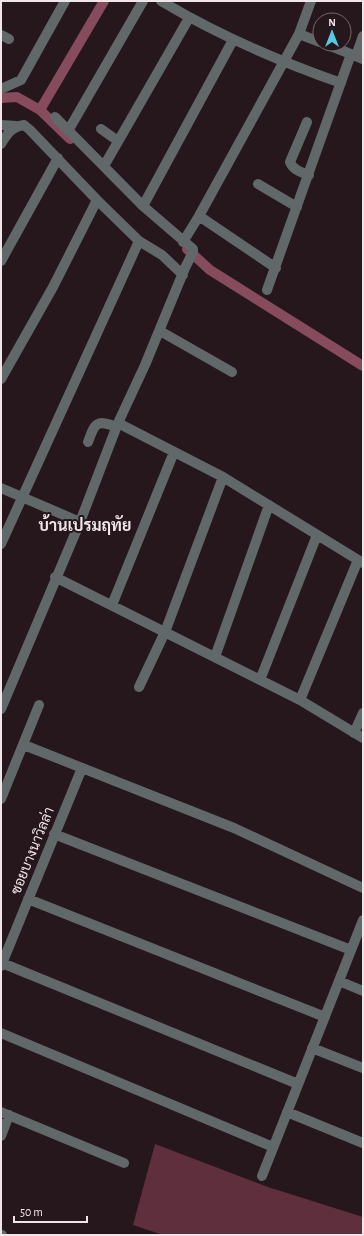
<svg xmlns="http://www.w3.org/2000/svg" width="364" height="1236" font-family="'Alegreya Sans',Sarabun,sans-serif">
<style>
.green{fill:#5f2f3e}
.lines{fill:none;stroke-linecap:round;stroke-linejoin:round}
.canal{stroke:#874b5e;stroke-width:10}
.minor{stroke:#60686a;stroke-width:10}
.labels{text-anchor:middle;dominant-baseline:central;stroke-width:4;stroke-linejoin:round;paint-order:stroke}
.street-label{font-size:14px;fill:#f0e5e8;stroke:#25171b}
.quarter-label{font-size:16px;font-weight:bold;fill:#f0e5e8;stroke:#25171b}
</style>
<rect width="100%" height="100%" fill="#25171b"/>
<path class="green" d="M155,1144L268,1187L363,1217V1235H163L133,1225Z"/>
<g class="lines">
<path class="canal" d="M1,98L17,97L40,110L70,139
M40,110L104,1
M187,249L210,270L363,366"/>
<path class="minor" d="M161,1C218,35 278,61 341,83
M299,34L320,42
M1,35L9,39
M326,44L363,59
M356,56L363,36
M1,89L21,80L65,1
M307,122L290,162C293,170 301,172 309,175
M1,125L16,126
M101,129L118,141
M68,131L143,1
M1,144C7,134 11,127 24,125L30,130L97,200L139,241L162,255L183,275
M104,166L189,18
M258,184L297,207
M143,206L233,40
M199,216L276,268
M183,242L199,216L299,34L311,1
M1,261L58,158
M267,290L351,54
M160,331L232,372
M1,379L53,287L97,200
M118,423L223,477L363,563
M88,442C95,423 96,419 117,427
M1,488L80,522
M1,544L139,241
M55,577L300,700L363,738
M112,605L174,452
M215,657L269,505
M260,680L317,535
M139,687L165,632L223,477
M300,700L358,560
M1,709L80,522L118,423L145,365L185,268L193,252V249L143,206L55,117
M354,733L363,713
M24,745L234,828L363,888
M1,799L39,705
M54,834L351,950
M28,899L325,1017
M2,963L298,1084
M1,966L82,768
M339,981L363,991
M1,1033L273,1147
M312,1048L363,1068
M1,1112L124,1163
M287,1112L363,1143
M1,1136L9,1115
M262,1176L363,920
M1,1235H2"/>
</g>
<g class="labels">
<g class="street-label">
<text transform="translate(33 851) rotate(-68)">ซอยบางนาวิลล่า</text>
</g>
<g class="quarter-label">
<text x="85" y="526">บ้านเปรมฤทัย</text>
</g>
</g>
<rect width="364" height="1236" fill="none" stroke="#f0e5e8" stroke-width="4"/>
<g transform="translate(332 32)"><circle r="19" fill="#25171b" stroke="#76696d"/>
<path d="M0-3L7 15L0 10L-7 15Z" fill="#56c9e1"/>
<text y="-6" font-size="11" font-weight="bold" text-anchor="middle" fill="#f0e5e8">N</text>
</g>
<path d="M14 1216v6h73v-6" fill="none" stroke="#f0e5e8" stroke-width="2"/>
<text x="20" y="1216" font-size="12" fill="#f0e5e8" stroke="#25171b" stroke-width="3" paint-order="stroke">50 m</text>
</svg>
